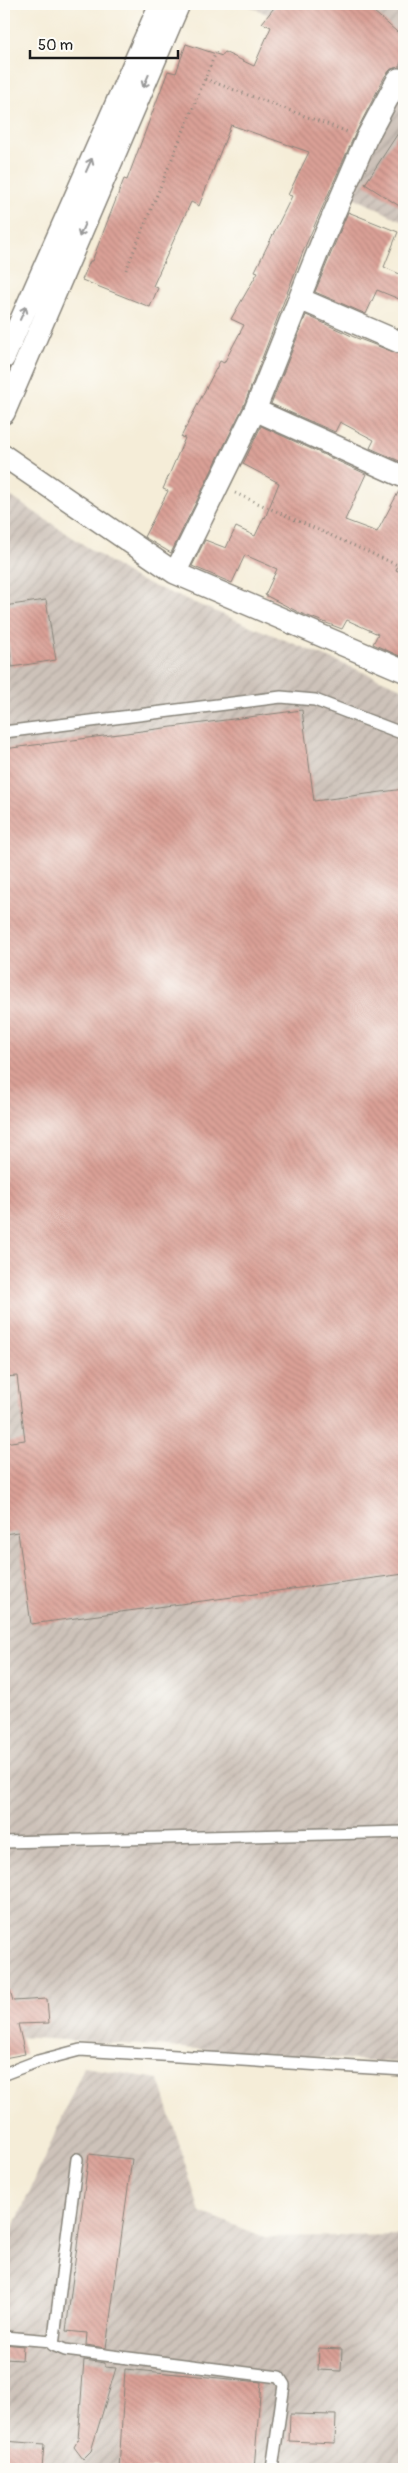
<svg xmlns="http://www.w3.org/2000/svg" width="408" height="2473" font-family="Pangolin,sans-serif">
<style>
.industrial{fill:url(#industrial-furrows)}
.building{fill:url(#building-back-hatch)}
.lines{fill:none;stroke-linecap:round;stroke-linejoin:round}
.service-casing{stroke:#88847a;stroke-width:14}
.minor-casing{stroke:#88847a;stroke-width:24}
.path{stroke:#88847a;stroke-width:3;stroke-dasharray:1 4;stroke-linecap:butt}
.service{stroke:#fff;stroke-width:11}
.minor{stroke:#fff;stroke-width:21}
.oneway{stroke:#999}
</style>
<defs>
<pattern id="industrial-furrows" width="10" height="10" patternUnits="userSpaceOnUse" patternTransform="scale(1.25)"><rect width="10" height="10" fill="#cdc2b9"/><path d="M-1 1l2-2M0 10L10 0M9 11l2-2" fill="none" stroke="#afa69e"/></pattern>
<pattern id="building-back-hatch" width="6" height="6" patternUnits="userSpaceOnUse" patternTransform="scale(1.25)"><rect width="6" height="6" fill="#daa096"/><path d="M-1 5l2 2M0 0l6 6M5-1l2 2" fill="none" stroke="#ba8981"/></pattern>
</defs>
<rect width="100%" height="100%" fill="#fdfcf7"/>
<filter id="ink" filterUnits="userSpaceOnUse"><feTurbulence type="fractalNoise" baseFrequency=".02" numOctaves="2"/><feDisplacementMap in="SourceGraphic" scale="10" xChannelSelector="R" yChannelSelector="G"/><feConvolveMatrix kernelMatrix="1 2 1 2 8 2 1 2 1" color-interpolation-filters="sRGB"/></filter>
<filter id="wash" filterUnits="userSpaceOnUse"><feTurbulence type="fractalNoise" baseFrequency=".0096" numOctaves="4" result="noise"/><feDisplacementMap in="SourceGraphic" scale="20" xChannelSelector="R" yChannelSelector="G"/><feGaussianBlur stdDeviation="1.12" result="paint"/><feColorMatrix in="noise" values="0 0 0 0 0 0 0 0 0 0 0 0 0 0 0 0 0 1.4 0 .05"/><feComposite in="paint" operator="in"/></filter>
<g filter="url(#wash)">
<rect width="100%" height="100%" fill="#f5edd8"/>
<path class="industrial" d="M244,4H404V222L343,192L396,71Z
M4,492L134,578L404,689V2063L4,2036Z
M84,2067L159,2079L200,2212L265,2237L404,2235V2469H4V2250Z"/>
<g id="blocks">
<path class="building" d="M277,4H365L404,38V55L399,67L391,69L385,76L355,134L304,249L244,405L171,553L144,537L168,491L163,489L185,438L181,437L220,361L224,363L244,325L231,319L258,272L255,271L292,196L288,195L309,152L231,125L199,206L191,202L153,286L158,288L150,307L82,280L90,261H92L124,179L127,180L168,71L176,73L186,44L222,56L224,52L254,66L271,27L262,23Z
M404,124V209L365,184Z
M348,212L398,232L384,267L404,276V301L377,290L366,314L315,292Z
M306,315L354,337L404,356V463L370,448L374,440L340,422L335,432L271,404Z
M261,426L366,474L345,520L377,532L400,489H404V551L396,570L404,574V658L373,644L378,634L347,620L342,629L300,613L265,595L277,569L245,555L232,583L192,566L205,540L226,548L236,527L255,536L264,517L265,518L279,483L243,464Z
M46,600L56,660L12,667L4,606Z
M302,710L314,801L404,789V1574L31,1624L18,1532L4,1534V1443L25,1440L17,1376L4,1377V749Z
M10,1990L13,2001L47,1999L49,2023L18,2024L25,2054L4,2058V1991Z
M89,2154L132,2159L106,2348L86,2345L87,2333L66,2331Z
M4,2344L23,2346L22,2360L4,2359Z
M319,2348L342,2349L341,2371L318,2370Z
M84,2360L105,2363V2367L116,2368L91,2451L83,2459L74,2447L78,2440Z
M125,2369L261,2382L254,2469H119Z
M290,2414L336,2415L335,2443L289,2441Z
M4,2441L44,2444L42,2469H4Z"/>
</g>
</g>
<g filter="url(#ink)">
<use href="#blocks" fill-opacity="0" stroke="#88847a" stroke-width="1"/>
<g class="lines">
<defs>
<path id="service" d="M4,732L281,697L315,700L404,734
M4,1842L404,1832
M4,2074L38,2061L80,2050L404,2070
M77,2159L53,2345L65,2350L279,2377L284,2385L272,2469
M4,2337L52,2341"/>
<path id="minor" d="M300,299L404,344
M4,358L160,4
M255,410L404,477
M4,413L179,4
M4,456L175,573L404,671
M175,573L255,410L321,244L366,139L398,79"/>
</defs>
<use href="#service" class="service-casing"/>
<use href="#minor" class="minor-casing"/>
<path class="path" d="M205,79L348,132
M126,270L216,52
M235,493L404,568"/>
<use href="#service" class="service"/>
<use href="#minor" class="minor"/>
</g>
<defs><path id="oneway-shaft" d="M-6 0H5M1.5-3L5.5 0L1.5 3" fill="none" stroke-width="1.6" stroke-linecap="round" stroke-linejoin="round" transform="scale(1.25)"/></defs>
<g class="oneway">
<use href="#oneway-shaft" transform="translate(146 81) rotate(113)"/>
<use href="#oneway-shaft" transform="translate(89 165) rotate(-66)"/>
<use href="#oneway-shaft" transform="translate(82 230) rotate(113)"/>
<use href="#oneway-shaft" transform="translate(23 313) rotate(-66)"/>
</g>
</g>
<rect width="408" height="2473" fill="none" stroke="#fdfcf7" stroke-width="20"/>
<path d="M30 50v8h148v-8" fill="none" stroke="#1c1c1c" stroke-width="2.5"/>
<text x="38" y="50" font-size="15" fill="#1c1c1c" stroke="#fdfcf7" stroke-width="4" paint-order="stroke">50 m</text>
</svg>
